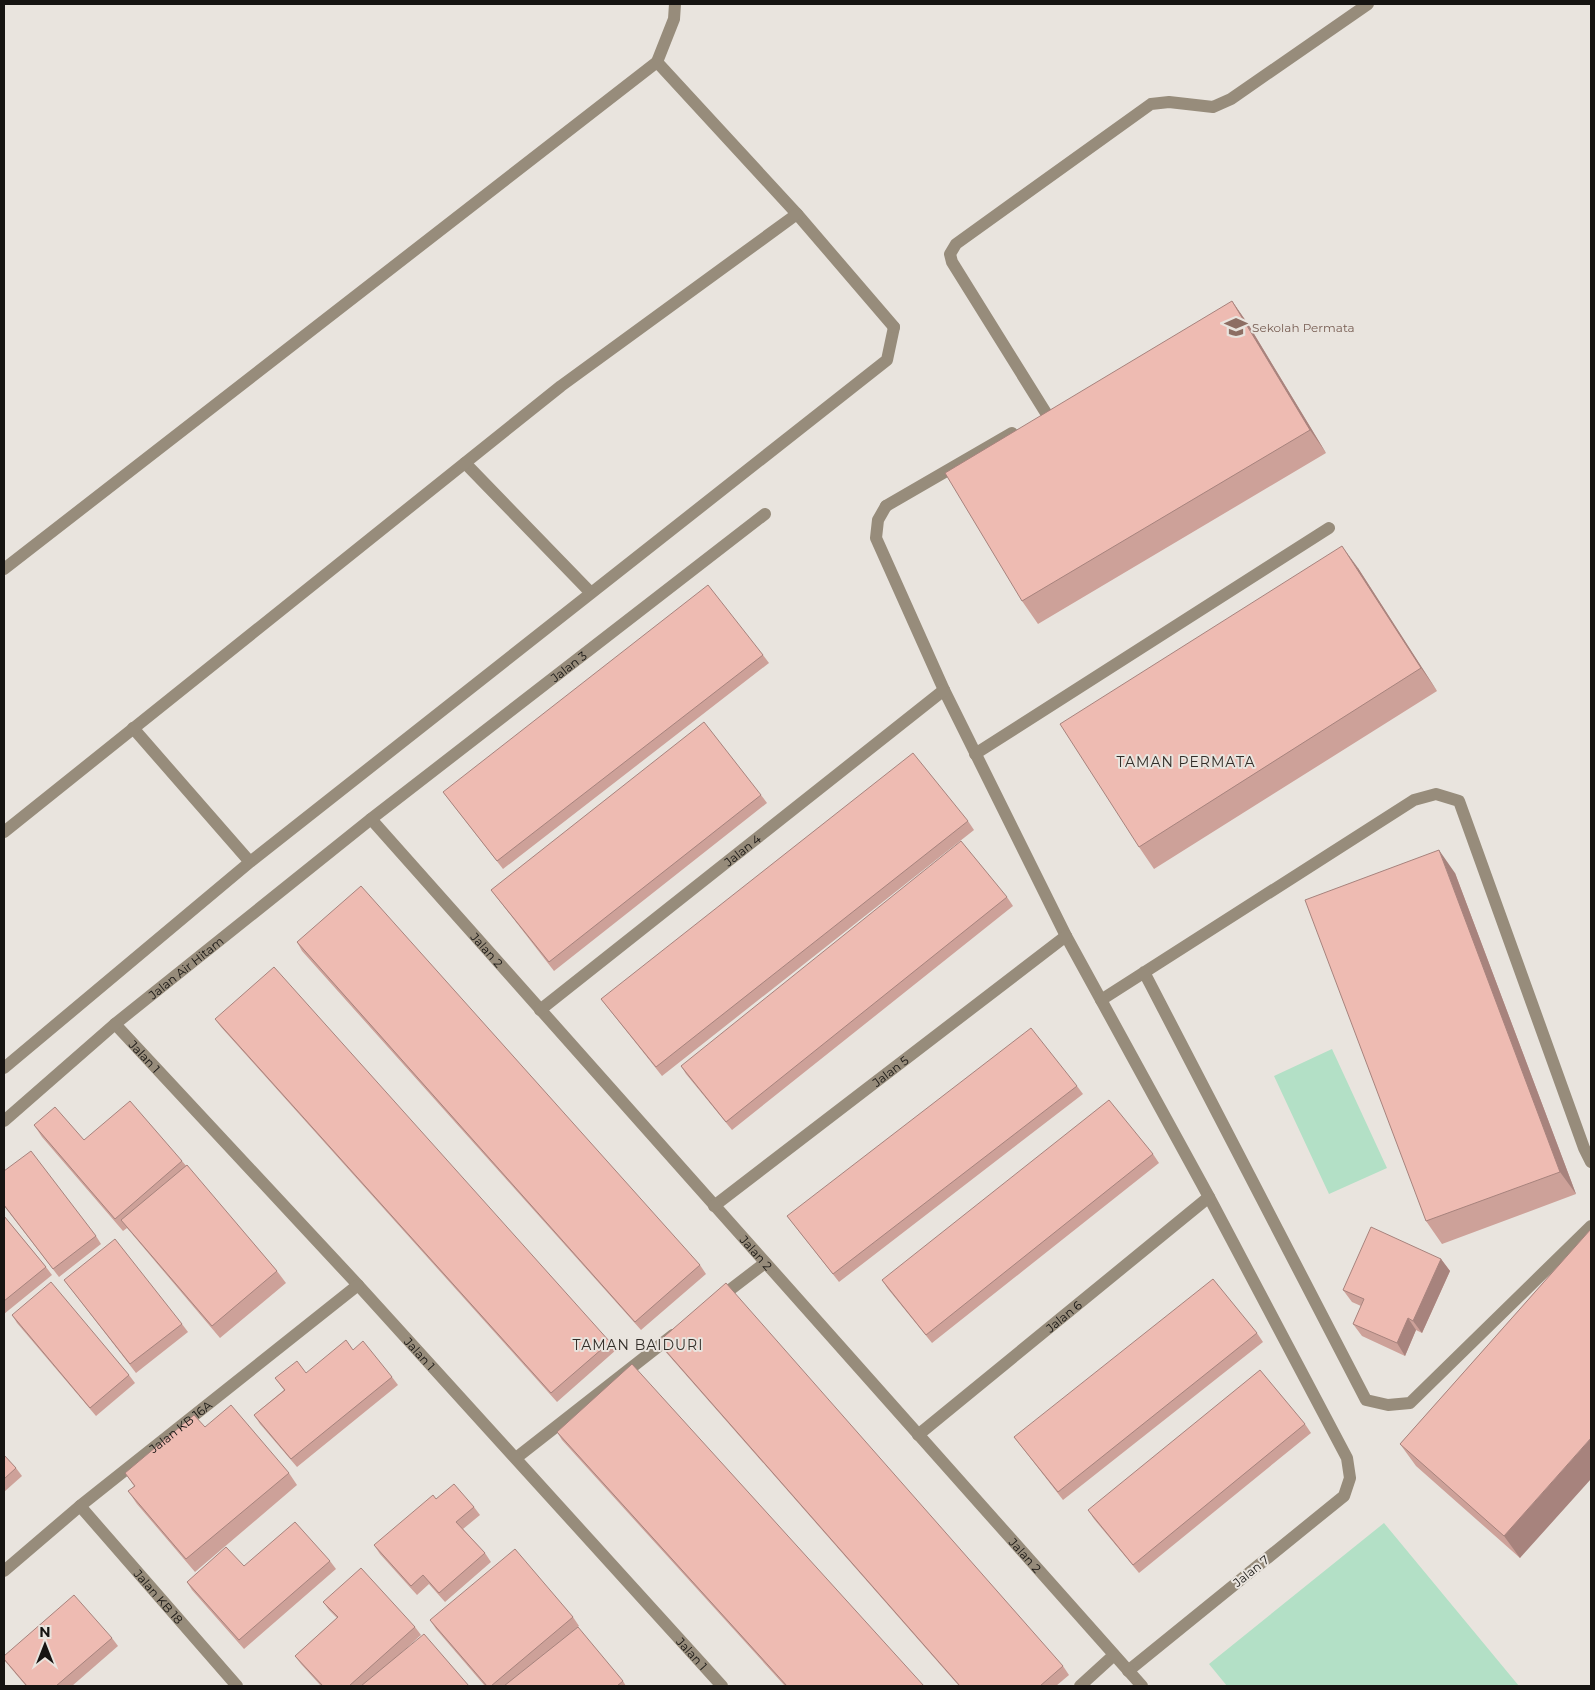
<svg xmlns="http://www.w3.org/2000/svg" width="1595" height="1690" font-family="Montserrat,sans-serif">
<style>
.green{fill:#b3e0c6}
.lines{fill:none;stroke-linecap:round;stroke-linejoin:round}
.lane{stroke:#978c7b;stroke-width:12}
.street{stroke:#978c7b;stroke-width:12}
.wall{fill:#cda199}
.shaded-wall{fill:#a7837d}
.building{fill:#eebbb2;stroke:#a7837d}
.labels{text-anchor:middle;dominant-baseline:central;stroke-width:4;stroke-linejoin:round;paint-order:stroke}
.education-label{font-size:12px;fill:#785e54;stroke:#e9e4de;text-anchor:start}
.street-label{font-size:12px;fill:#161412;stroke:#e9e4de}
.neighbourhood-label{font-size:14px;letter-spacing:1px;fill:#322e29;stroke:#e9e4de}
</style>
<rect width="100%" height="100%" fill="#e9e4de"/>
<path class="green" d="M1332,1049L1387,1168L1329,1194L1274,1076Z
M1384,1523L1519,1686H1227L1209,1664Z"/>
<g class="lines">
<path class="lane" d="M657,62L674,19L675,4
M1046,413L952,262L950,254L956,244L1151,104L1169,102L1213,107L1231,99L1368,4
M465,463L591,593
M886,506L1012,433
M133,728L250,862
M975,754L1329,528
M1144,972L1366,1400L1388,1405L1410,1403L1591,1226
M1101,1000L1414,800L1436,794L1459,801L1584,1148L1591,1162
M4,1068L250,862L887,360L894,327
M718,1299L765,1263
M516,1458L673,1335
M1080,1686L1114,1655"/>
<g class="street">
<path d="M886,506L878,520L876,538L944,690L1066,936L1209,1197L1347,1458L1350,1478L1344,1496L1128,1671"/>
<path d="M4,569L657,62L797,214L894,327"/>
<path id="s1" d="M371,819L1142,1686"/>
<path d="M4,832L561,386L797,214"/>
<path id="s2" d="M540,1010L944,690"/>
<path id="s3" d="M115,1024L358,1285L722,1686"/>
<path id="s4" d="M4,1121L115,1024L371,819L765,514"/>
<path id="s5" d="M714,1206L1066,936"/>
<path id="s6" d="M918,1435L1209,1197"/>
<path id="s7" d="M80,1506L237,1686"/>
<path id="s8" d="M4,1571L80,1506L358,1285"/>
</g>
</g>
<path class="wall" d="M1232,301L1248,324L1326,453L1038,624L1022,601Z
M1358,568L1437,691L1154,869L1139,847Z
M763,655L769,663L503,869L443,792Z
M761,795L767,803L554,971L491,890Z
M968,821L974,830L662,1076L601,999Z
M1455,873L1576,1194L1442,1244L1426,1221Z
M1007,897L1013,906L732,1130L686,1074L681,1066Z
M297,942L700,1265L706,1274L641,1330L302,951Z
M215,1019L610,1342L616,1350L557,1402L221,1027Z
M1077,1086L1083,1094L839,1282L787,1216Z
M34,1125L84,1140L182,1161L277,1271L286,1283L220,1338L127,1228L123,1231L42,1137Z
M1153,1154L1159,1163L932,1343L888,1289L882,1280Z
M4,1171L96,1236L101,1244L59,1277L4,1206Z
M4,1216L46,1267L52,1275L4,1314Z
M1591,1229L1520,1558L1416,1466L1400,1444Z
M1441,1259L1450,1271L1422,1333L1416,1330L1405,1356L1362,1336L1353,1324L1361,1306L1352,1302L1343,1290Z
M64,1280L182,1324L188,1332L136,1373Z
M12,1315L129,1375L135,1383L96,1416L17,1323Z
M1257,1333L1263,1342L1063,1500L1014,1437Z
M658,1342L1063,1666L1069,1675L1056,1686H959L664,1350Z
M353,1350L392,1377L398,1385L297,1467L260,1424L254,1415L284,1390L275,1378L306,1373Z
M1305,1424L1311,1433L1139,1573L1094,1519L1088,1510Z
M205,1427L289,1473L297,1485L195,1572L137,1504L128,1491L134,1486L125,1473Z
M557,1432L924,1686H785L562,1440Z
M4,1455L16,1468L22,1476L4,1492Z
M436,1499L474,1507L480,1515L463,1529L485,1553L491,1562L445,1602L429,1584L417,1595L380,1554L374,1545Z
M330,1561L336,1569L244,1649L192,1590L187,1582L244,1566Z
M323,1602L415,1627L421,1635L399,1655L469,1686H321L301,1664L295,1656L337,1618L329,1610Z
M573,1617L579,1626L566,1637L623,1681L626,1686H485L436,1629L430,1620Z
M112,1638L118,1646L72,1686H26L4,1660Z"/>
<path class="shaded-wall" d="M1232,301L1248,324L1326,453L1310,430Z
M1342,546L1358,568L1437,691L1421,668Z
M1439,850L1455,873L1576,1194L1560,1172Z
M1441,1259L1450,1271L1422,1333L1413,1321Z
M1408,1318L1416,1330L1405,1356L1397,1343Z
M1591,1438V1479L1520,1558L1504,1536Z"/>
<path class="building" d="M1232,301L1310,430L1022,601L945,473Z
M1342,546L1421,668L1139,847L1060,724Z
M708,585L763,655L497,861L443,792Z
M704,722L761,795L549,962L491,890Z
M913,753L968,821L656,1067L601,999Z
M961,841L1007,897L726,1122L681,1066Z
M1439,850L1560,1172L1426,1221L1305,900Z
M361,886L700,1265L635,1322L297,942Z
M274,967L610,1342L551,1393L215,1019Z
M1031,1028L1077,1086L833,1274L787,1216Z
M1109,1100L1153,1154L926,1335L882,1280Z
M130,1101L182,1161L115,1219L34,1125L55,1107L84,1140Z
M31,1151L96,1236L53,1269L4,1205V1171Z
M187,1165L277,1271L212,1326L121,1220Z
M4,1216L46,1267L4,1301Z
M1371,1227L1441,1259L1413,1321L1408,1318L1397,1343L1353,1324L1364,1299L1343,1290Z
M1591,1229V1438L1504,1536L1400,1444Z
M115,1239L182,1324L130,1364L64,1280Z
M1213,1279L1257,1333L1058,1492L1014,1437Z
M51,1282L129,1375L90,1408L12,1315Z
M726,1283L1063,1666L1040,1686H960L658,1342Z
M346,1340L353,1350L363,1341L392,1377L291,1459L254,1415L285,1390L275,1378L297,1361L306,1373Z
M632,1364L924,1686H787L557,1432Z
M1260,1370L1305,1424L1133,1565L1088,1510Z
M231,1405L289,1473L186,1559L128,1491L135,1486L125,1473L194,1415L205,1427Z
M4,1455L16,1468L4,1479Z
M454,1484L474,1507L456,1522L485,1553L439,1593L423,1575L411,1586L374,1545L433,1495L436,1499Z
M295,1522L330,1561L239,1640L187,1582L226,1547L244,1566Z
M515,1549L573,1617L491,1686H487L430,1620Z
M361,1568L415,1627L349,1686H323L295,1656L338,1617L323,1602Z
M74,1595L112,1638L56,1686H27L4,1659V1656Z
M578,1627L623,1681L617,1686H504Z
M424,1634L469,1686H361Z"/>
<defs>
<symbol id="school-bare" viewBox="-9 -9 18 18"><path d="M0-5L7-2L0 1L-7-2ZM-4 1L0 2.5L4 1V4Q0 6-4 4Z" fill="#8d6e63" stroke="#e9e4de" stroke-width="2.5" paint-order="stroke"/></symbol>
</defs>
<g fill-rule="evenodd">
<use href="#school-bare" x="1220" y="311" width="32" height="32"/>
</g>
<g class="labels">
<g class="education-label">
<text x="1252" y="327">Sekolah Permata</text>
</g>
<g class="street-label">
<text stroke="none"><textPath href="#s4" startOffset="725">Jalan 3</textPath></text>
<text stroke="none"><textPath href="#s2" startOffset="258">Jalan 4</textPath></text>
<text stroke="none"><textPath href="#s1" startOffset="175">Jalan 2</textPath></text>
<text stroke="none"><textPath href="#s4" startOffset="238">Jalan Air Hitam</textPath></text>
<text stroke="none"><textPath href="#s3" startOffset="44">Jalan 1</textPath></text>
<text stroke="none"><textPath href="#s5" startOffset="222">Jalan 5</textPath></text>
<text stroke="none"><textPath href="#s1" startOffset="580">Jalan 2</textPath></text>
<text stroke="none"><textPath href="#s6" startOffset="188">Jalan 6</textPath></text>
<text stroke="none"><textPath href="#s3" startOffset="449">Jalan 1</textPath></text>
<text stroke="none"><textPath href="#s8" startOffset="228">Jalan KB 16A</textPath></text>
<text stroke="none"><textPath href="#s1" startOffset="985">Jalan 2</textPath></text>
<text transform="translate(1251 1571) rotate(-39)">Jalan 7</text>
<text stroke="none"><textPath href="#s7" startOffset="120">Jalan KB 18</textPath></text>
<text stroke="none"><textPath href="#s3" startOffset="854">Jalan 1</textPath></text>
</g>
<g class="neighbourhood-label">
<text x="1186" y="762">TAMAN PERMATA</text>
<text x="638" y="1345">TAMAN BAIDURI</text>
</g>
</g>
<rect width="1595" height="1690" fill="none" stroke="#161412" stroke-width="10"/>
<g transform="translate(45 1645)" stroke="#e9e4de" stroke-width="4" paint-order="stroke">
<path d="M0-4L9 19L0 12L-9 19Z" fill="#161412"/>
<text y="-8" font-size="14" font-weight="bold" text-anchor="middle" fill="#161412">N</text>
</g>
</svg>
